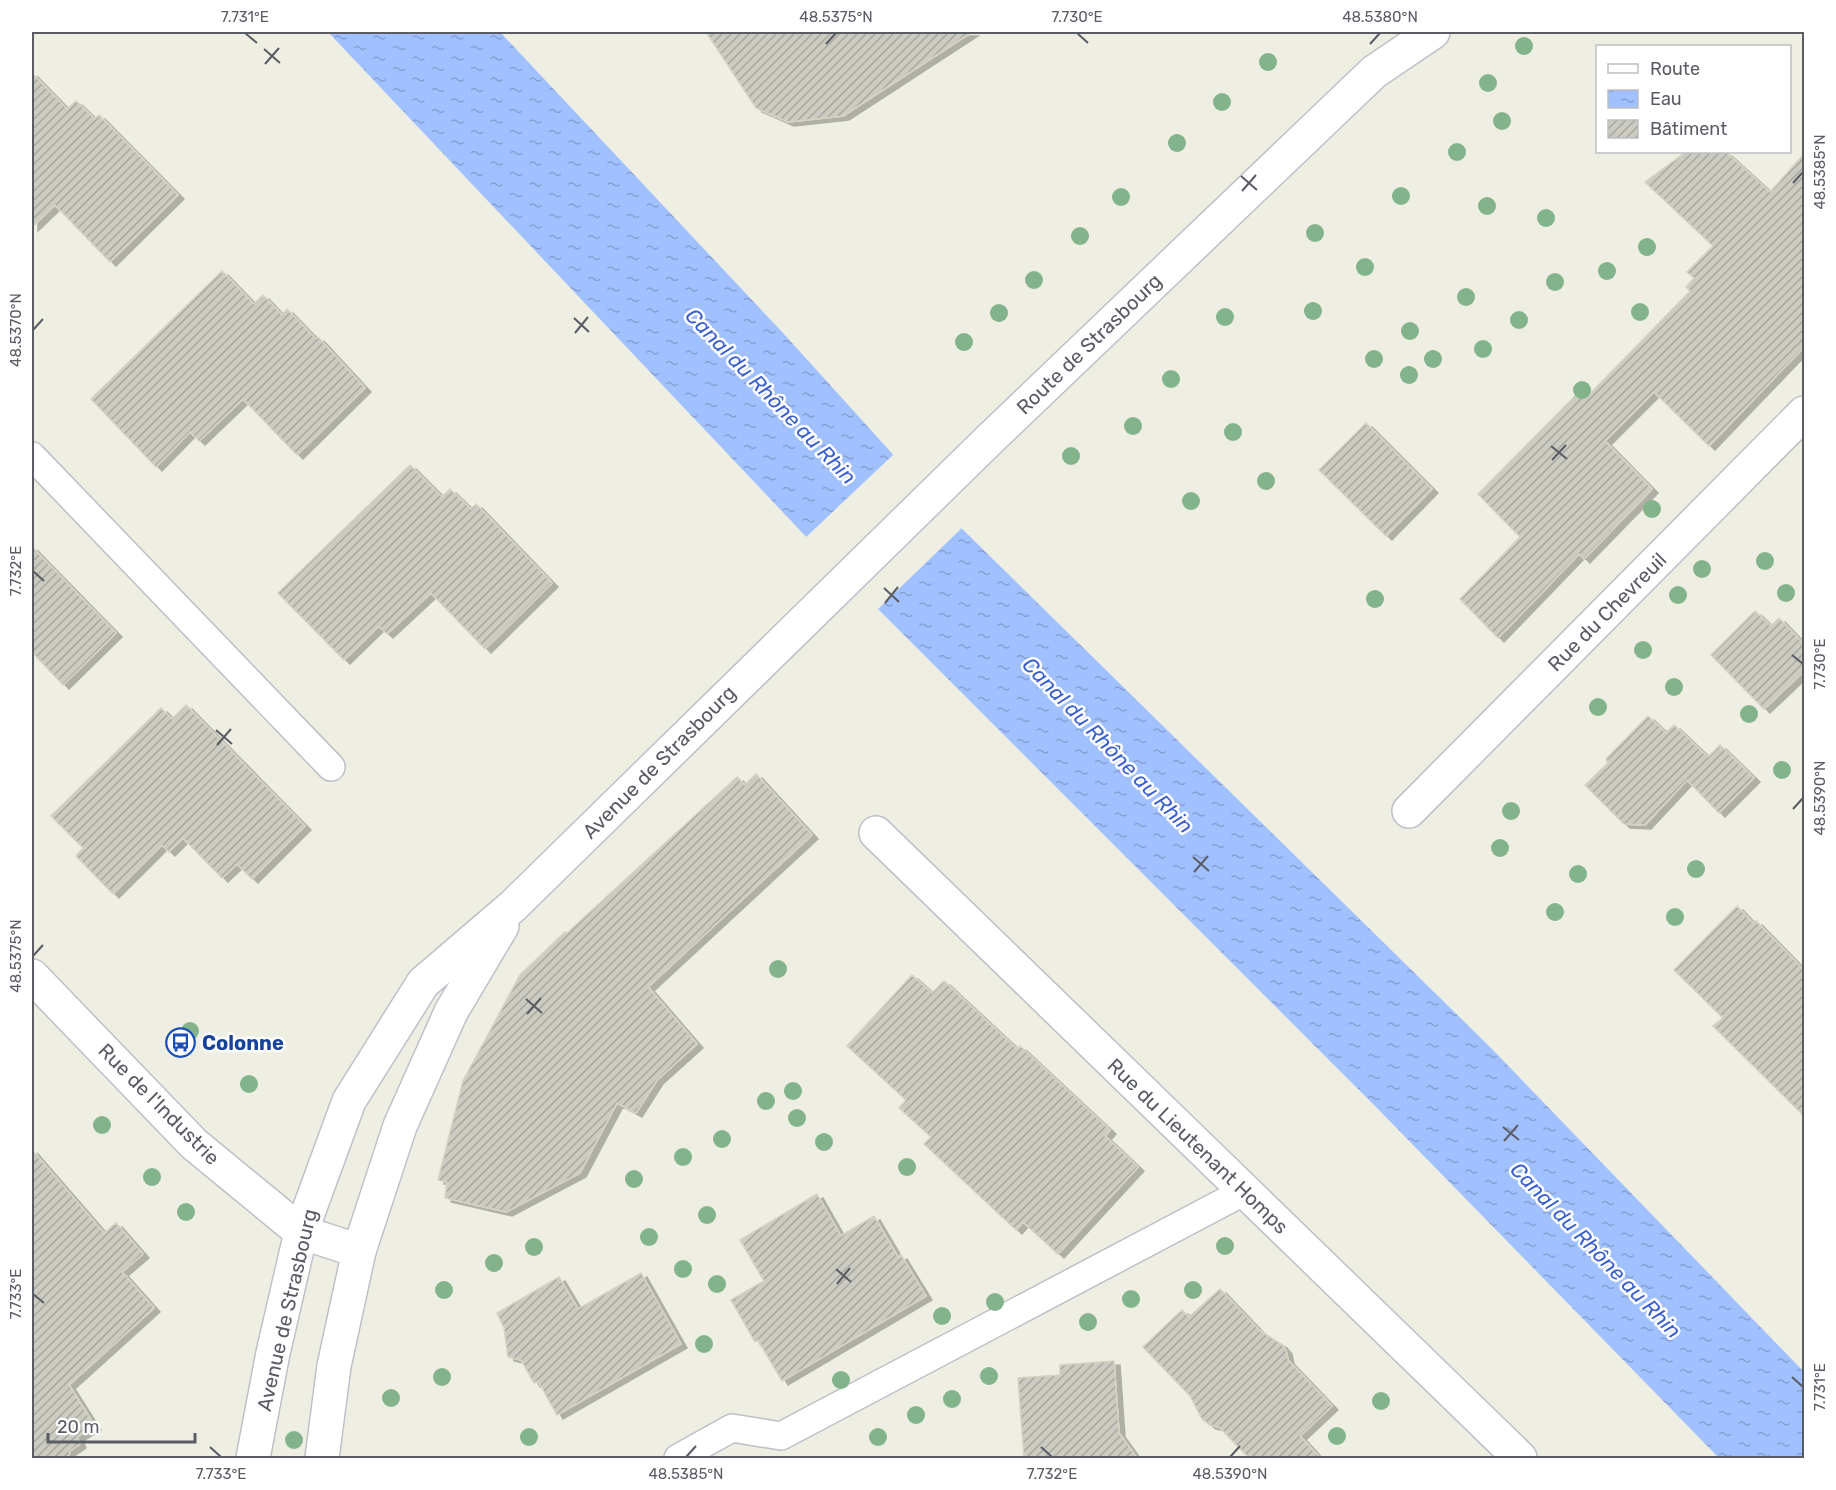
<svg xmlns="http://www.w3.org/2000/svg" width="1836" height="1490" font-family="Rubik,sans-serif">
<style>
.water{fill:url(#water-ripples)}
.pier{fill:#eeefe2}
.building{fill:url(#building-hatch);stroke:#d4d2c0;stroke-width:1.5;filter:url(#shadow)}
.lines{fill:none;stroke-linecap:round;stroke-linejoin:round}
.service-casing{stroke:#bfbfc7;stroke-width:30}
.minor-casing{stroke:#bfbfc7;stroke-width:36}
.secondary-casing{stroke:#bec0c9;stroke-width:36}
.service{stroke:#fff;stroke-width:27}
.minor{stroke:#fff;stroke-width:33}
.secondary{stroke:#fff;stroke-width:33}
.tree{fill:#83b38b}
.ticks{fill:none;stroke:#5a5c64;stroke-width:2}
.labels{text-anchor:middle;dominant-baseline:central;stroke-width:5;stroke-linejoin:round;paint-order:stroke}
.street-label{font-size:20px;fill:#5a5c64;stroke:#fff}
.transit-label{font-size:20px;font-weight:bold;fill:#164399;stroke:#fff;text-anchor:start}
.water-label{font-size:21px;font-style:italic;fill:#395fcd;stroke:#fff}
.neatline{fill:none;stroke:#5a5c64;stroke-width:2}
.ticks-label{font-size:15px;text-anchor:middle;fill:#5a5c64}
</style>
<defs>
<pattern id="water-ripples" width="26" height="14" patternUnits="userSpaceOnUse" patternTransform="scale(1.5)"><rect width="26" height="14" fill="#a1c0ff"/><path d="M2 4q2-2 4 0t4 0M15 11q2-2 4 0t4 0" fill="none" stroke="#869fd2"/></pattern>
<pattern id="building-hatch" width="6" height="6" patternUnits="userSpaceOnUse" patternTransform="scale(1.5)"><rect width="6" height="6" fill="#cccbc1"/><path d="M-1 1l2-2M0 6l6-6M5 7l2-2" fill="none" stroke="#a9a8a0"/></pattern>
<filter id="shadow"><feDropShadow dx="6" dy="4" stdDeviation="0" flood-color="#0004"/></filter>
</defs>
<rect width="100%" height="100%" fill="#eeefe2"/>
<path class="water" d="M328,32H500L783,333L946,513L1491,1048L1804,1372V1458H1719L1375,1106L812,543Z"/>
<path class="pier" d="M895,453L964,526L876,611L804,539Z"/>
<path class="building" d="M706,32H972L843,116L788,122L756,108Z
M32,73L67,109L76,101L95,119L99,115L178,195L110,262L55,205L32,227Z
M1686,152H1726L1770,192L1804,154V347L1709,446L1654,392L1605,441L1652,489L1584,559L1579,554L1498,638L1460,599L1520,537L1478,494L1578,393L1585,399L1690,291L1686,287L1694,278L1687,272L1713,246L1645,182Z
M222,271L254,304L263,295L282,315L287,309L316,339L318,337L365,388L297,455L243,399L199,441L190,432L156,467L91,399Z
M1366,423L1432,489L1386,536L1319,470Z
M410,465L442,497L450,489L471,509L476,504L552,583L485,649L431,593L387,634L379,626L344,660L278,593Z
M32,547L116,633L63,685L32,652Z
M1755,611L1771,626L1779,618L1804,644V671L1764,709L1711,655Z
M186,705L305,826L252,879L237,864L222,878L183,838L169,852L162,845L113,894L76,856L83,848L51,816L161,708L172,719Z
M1648,716L1666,733L1674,725L1708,757L1720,745L1754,778L1719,813L1687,780L1645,825L1624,824L1585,785L1608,763L1606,759Z
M756,774L812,835L648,987L697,1044L657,1080L636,1113L617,1103L580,1173L506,1212L445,1198L447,1182L438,1180L463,1081L520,975L565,932L566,934L737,777L745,785Z
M1737,906L1753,923L1756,921L1804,970V1116L1713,1026L1723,1018L1674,970Z
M912,975L932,993L944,981L1017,1049L1020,1046L1110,1130L1105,1136L1138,1167L1058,1254L1023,1222L1016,1230L924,1144L931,1137L899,1108L906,1100L847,1046Z
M32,1150L104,1233L116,1223L143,1254L122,1272L154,1308L69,1385L95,1426L77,1437L80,1444L70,1451L68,1458H32Z
M817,1194L841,1236L874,1216L898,1257L901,1255L926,1296L782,1381L758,1340L755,1342L731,1300L764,1281L740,1240Z
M641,1273L681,1344L557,1415L538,1381L534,1383L521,1360L508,1357L504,1328L497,1313L559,1277L578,1309Z
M1220,1289L1260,1331L1281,1344L1286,1350L1288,1360L1332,1406L1300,1436L1320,1458H1249L1219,1427L1210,1425L1202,1419L1190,1396L1143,1347L1182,1310L1189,1317Z
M1114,1361L1119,1433L1137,1458H1024L1018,1378L1060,1375V1365Z"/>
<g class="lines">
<defs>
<path id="service" d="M32,456L331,767
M678,1458L732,1428L781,1436L1245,1191"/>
<path id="minor" d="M1409,811L1804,413
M876,833L1520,1458
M32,976L194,1144L301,1232L359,1251"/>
<path id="secondary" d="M253,1458L273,1353L301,1232L349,1101L423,983L513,906L991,438L1374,72L1433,32
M322,1458L334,1366L359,1251L400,1126L451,1012L502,926"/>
</defs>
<use href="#service" class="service-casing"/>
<use href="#minor" class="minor-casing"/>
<use href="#secondary" class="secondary-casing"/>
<use href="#service" class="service"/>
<use href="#minor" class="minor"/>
<use href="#secondary" class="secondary"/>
</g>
<g class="tree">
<circle cx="1524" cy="46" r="9"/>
<circle cx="1268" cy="62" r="9"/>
<circle cx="1488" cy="83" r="9"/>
<circle cx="1222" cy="102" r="9"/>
<circle cx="1502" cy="121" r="9"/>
<circle cx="1177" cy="143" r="9"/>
<circle cx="1457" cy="152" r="9"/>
<circle cx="1401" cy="196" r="9"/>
<circle cx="1121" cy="197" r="9"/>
<circle cx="1487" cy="206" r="9"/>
<circle cx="1546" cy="218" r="9"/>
<circle cx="1315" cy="233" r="9"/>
<circle cx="1080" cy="236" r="9"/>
<circle cx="1647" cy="247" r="9"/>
<circle cx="1365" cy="267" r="9"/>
<circle cx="1607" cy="271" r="9"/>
<circle cx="1034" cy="280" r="9"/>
<circle cx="1555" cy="282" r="9"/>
<circle cx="1466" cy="297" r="9"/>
<circle cx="1313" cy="311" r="9"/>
<circle cx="1640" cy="312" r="9"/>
<circle cx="999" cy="313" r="9"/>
<circle cx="1225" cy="317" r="9"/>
<circle cx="1519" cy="320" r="9"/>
<circle cx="1410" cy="331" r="9"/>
<circle cx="964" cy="342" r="9"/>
<circle cx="1483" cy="349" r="9"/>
<circle cx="1374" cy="359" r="9"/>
<circle cx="1433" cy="359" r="9"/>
<circle cx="1409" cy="375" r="9"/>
<circle cx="1171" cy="379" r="9"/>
<circle cx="1582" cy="390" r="9"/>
<circle cx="1133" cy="426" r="9"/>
<circle cx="1233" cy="432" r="9"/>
<circle cx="1071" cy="456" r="9"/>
<circle cx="1266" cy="481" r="9"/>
<circle cx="1191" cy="501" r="9"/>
<circle cx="1652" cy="509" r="9"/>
<circle cx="1765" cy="561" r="9"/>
<circle cx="1702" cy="569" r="9"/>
<circle cx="1786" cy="593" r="9"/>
<circle cx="1678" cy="595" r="9"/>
<circle cx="1375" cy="599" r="9"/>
<circle cx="1643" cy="650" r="9"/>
<circle cx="1674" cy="687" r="9"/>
<circle cx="1598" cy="707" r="9"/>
<circle cx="1749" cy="714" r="9"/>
<circle cx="1782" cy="770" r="9"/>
<circle cx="1511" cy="811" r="9"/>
<circle cx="1500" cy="848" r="9"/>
<circle cx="1696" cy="869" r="9"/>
<circle cx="1578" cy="874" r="9"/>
<circle cx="1555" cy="912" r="9"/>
<circle cx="1675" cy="917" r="9"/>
<circle cx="778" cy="969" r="9"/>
<circle cx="190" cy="1031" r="9"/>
<circle cx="249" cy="1084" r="9"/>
<circle cx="793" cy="1091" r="9"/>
<circle cx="766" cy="1101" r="9"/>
<circle cx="797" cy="1118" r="9"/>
<circle cx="102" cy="1125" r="9"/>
<circle cx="722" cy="1139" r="9"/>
<circle cx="824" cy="1142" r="9"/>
<circle cx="683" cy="1157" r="9"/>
<circle cx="907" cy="1167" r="9"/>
<circle cx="152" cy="1177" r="9"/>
<circle cx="634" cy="1179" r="9"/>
<circle cx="186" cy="1212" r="9"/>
<circle cx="707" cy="1215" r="9"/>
<circle cx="649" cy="1237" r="9"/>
<circle cx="1225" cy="1246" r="9"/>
<circle cx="534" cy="1247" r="9"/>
<circle cx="494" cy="1263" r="9"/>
<circle cx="683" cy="1269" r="9"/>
<circle cx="717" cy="1284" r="9"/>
<circle cx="444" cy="1290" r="9"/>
<circle cx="1193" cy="1290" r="9"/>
<circle cx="1131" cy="1299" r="9"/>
<circle cx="995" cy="1302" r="9"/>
<circle cx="942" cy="1316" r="9"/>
<circle cx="1088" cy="1322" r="9"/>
<circle cx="704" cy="1344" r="9"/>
<circle cx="989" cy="1376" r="9"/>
<circle cx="442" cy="1377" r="9"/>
<circle cx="841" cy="1380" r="9"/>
<circle cx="391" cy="1398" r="9"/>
<circle cx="952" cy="1399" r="9"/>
<circle cx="1381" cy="1401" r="9"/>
<circle cx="916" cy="1415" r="9"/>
<circle cx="1337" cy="1436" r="9"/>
<circle cx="529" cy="1437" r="9"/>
<circle cx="878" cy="1437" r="9"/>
<circle cx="294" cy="1440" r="9"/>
</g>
<path class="ticks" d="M245,33L257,43M1077,33L1088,43M826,44L836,33M1370,44L1380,33M264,49L280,63M265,64L279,48M1241,176L1257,190M1793,183L1803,172M1242,191L1256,175M574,318L589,332M33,330L43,319M575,333L588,317M1551,446L1567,459M1552,460L1566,445M33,571L44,581M884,588L899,602M885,603L898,587M1792,655L1803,664M216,730L232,744M217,745L231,729M1793,809L1803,798M1193,857L1209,871M1194,872L1208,856M33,956L43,945M526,999L542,1013M527,1014L541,998M1503,1127L1519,1140M1504,1141L1518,1125M836,1269L851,1282M837,1284L850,1268M33,1294L44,1303M1792,1377L1803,1387M210,1447L221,1457M1041,1447L1052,1457M686,1457L696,1446M1230,1457L1240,1446"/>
<defs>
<symbol id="bus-ring" viewBox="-11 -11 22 22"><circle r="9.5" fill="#fff" stroke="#1a4fb4" stroke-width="1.5"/><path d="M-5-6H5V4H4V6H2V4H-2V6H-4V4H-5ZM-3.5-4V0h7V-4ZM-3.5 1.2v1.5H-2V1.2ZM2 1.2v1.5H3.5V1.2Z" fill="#1a4fb4"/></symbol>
</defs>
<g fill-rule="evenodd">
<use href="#bus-ring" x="164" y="1026" width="33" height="33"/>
</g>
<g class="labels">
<g class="street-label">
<text transform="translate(1089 344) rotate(-44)">Route de Strasbourg</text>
<text transform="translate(1607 612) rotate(-45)">Rue du Chevreuil</text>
<text transform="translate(659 762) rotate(-45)">Avenue de Strasbourg</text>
<text transform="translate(159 1104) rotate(45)">Rue de l'Industrie</text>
<text transform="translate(1198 1146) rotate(44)">Rue du Lieutenant Homps</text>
<text transform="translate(287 1310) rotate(-77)">Avenue de Strasbourg</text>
</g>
<g class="transit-label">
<text x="202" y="1043">Colonne</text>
</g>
<g class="water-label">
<text transform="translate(771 396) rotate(46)">Canal du Rhône au Rhin</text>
<text transform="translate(1108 745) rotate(46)">Canal du Rhône au Rhin</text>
<text transform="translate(1596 1250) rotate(46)">Canal du Rhône au Rhin</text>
</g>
</g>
<rect width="1836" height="1490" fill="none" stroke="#ffffff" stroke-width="66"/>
<rect x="1596" y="45" width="195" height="108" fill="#ffffff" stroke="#bdbec1" stroke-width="1.5"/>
<rect x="1608" y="64" width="30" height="9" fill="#ffffff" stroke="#bdbec1" stroke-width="1.5"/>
<text x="1650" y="75" font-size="18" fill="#5a5c64">Route</text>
<rect x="1608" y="90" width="30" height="18" fill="url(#water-ripples)" stroke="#bdbec1" stroke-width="1.5"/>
<text x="1650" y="105" font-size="18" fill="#5a5c64">Eau</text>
<rect x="1608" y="120" width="30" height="18" fill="url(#building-hatch)" stroke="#bdbec1" stroke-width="1.5"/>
<text x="1650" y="135" font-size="18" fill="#5a5c64">Bâtiment</text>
<path d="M48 1433v9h147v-9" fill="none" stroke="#5a5c64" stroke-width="3"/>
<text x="57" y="1433" font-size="18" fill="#5a5c64" stroke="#ffffff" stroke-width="4.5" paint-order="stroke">20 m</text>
<rect x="33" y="33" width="1770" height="1424" class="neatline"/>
<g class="ticks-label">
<text x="245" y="22">7.731°E</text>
<text x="836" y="22">48.5375°N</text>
<text x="1077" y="22">7.730°E</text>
<text x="1380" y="22">48.5380°N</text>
<text transform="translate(1820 172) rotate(-90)" y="5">48.5385°N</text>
<text transform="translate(16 330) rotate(-90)" y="5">48.5370°N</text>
<text transform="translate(16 571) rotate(-90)" y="5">7.732°E</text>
<text transform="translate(1820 664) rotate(-90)" y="5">7.730°E</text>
<text transform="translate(1820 798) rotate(-90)" y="5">48.5390°N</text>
<text transform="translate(16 956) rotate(-90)" y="5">48.5375°N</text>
<text transform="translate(16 1294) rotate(-90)" y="5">7.733°E</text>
<text transform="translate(1820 1387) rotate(-90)" y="5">7.731°E</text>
<text x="221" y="1479">7.733°E</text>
<text x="686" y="1479">48.5385°N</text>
<text x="1052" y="1479">7.732°E</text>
<text x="1230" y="1479">48.5390°N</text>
</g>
</svg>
